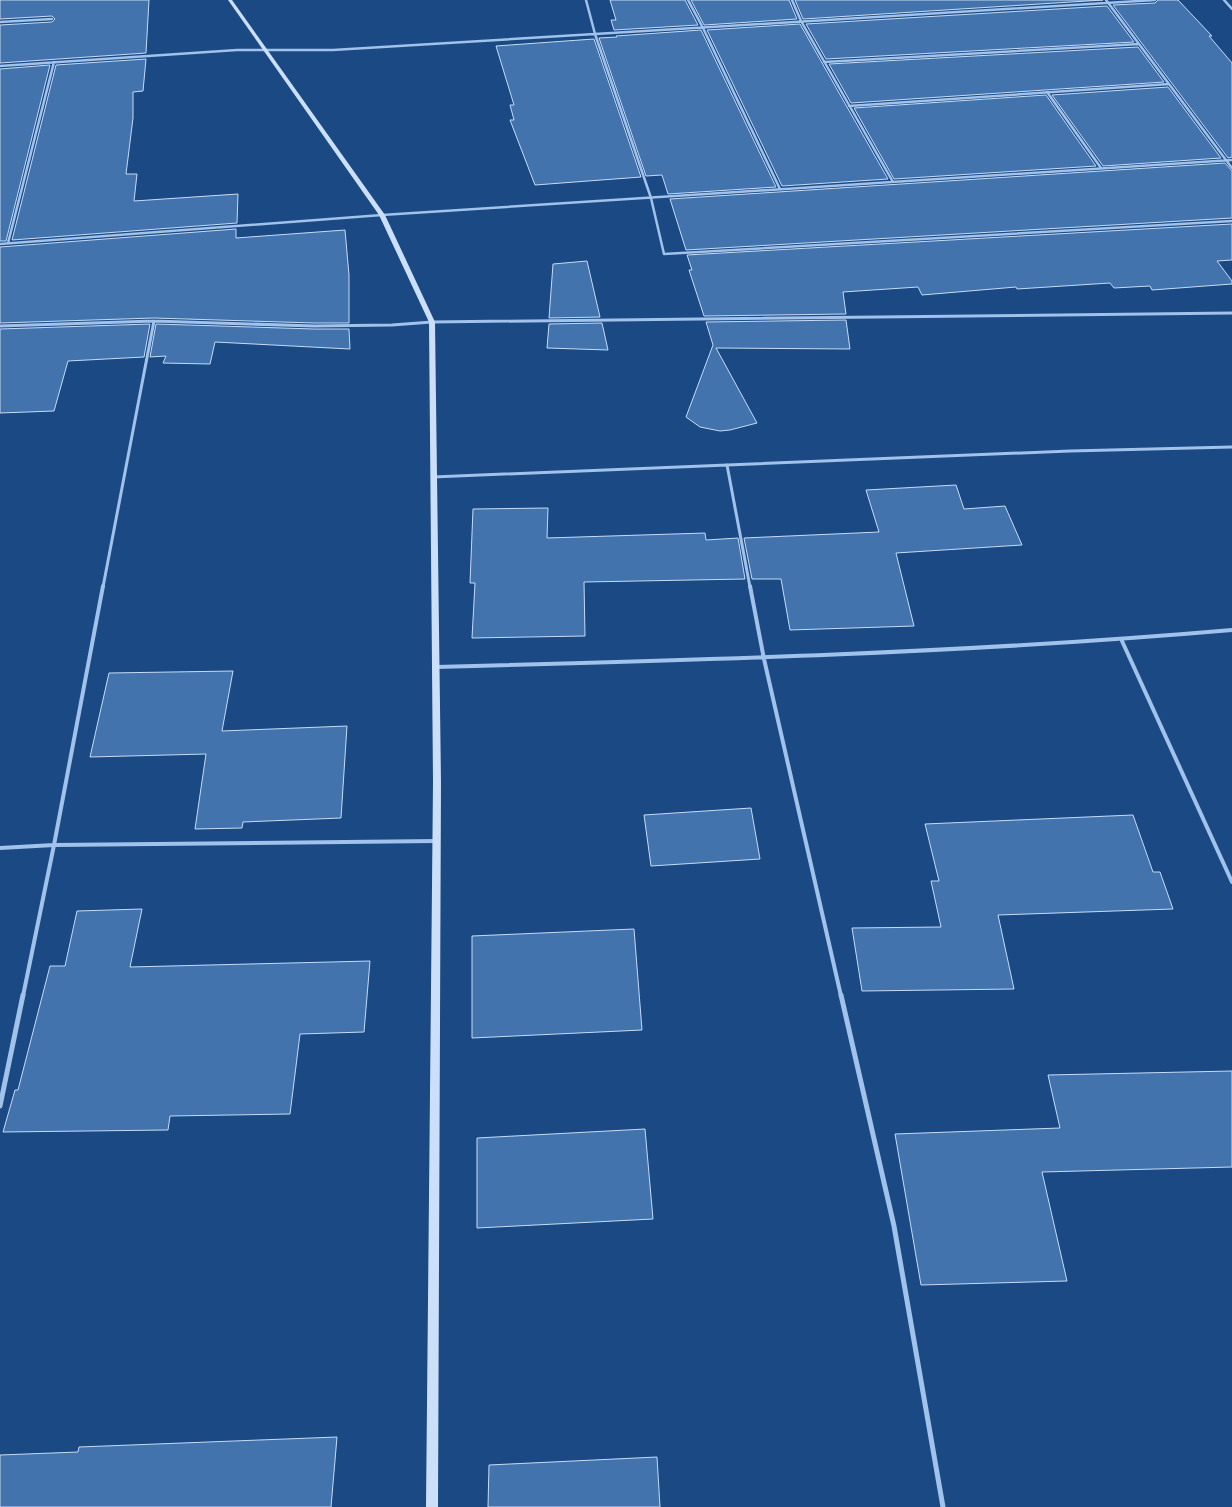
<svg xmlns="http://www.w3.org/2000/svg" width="1232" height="1507" font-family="'Fira Sans Condensed',sans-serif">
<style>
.building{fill:#4373ad;stroke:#c5dcf8}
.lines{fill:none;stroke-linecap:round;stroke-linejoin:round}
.street-far3{stroke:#a0c2eb;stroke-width:2.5}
.street-far2{stroke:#a0c2eb;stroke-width:3}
.street-far1{stroke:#a0c2eb;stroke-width:4}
.street{stroke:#a0c2eb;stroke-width:5}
.secondary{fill:#ccdff8;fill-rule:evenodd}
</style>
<rect width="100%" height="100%" fill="#1a4984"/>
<path class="building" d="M0,0H149L146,53L0,63V25L52,22L55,19L52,16L0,19Z
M610,0H685L698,25L614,30L611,20H616Z
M691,0H789L797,19L704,25Z
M795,0H1103L803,19Z
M1158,0H1178L1212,36H1209L1232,63V157L1228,158L1113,5L1155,3Z
M1107,6L1134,42L826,59L806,24Z
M800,24L847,107L888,179L782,186L707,30Z
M701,30L776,187L668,194L662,175L646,176L599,38L617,37L616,36Z
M594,39L641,177L535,185L510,120H514L510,105H514L496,46Z
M1138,47L1164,82L851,103L829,64Z
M146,59L143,91L133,92V118L126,174H137L134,201L238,194L237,223L12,240L56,65Z
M50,65L6,241H0V69Z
M1168,87L1221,158L1103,166L1052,95Z
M1046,95L1096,166L894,179L854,108Z
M1225,163L1232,171V218L686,250L670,199Z
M1232,224V260L1217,261L1232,281V284L1152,290L1150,286L1114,288L1110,283L1017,289L1016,287L922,295L918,287L843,292L846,314L704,316L689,270H692L687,255Z
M236,229V238L345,230L349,275V323H314L154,318L0,323V247Z
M587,261L600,317L549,318L553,264Z
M846,320L850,349L716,348L757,423L730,430L720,431L700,427L686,417L713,345L706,322Z
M602,323L608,350L547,348L549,324Z
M150,324L144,357L68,361L54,411L0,413V329Z
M156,324L314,329H349L350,349L215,342L210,364L163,363L166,356L150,357Z
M956,485L964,509L1005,506L1022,545L896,553L914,626L790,630L781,579H752L744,538L879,532L866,490Z
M548,508L547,538L705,533L706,540L738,538L745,579L584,582L585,636L472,638L475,583H470L473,509Z
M233,671L222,731L347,726L341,818L243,822L242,828L195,829L206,754L90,757L109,673Z
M751,808L760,859L651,866L644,815Z
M1133,815L1153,872H1160L1173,909L998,915L1014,989L862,991L852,928L941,927L931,881H939L925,824Z
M142,909L130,967L370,961L364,1032L300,1034L290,1114L170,1116L168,1130L3,1132L15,1090H18L50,966H65L77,911Z
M634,929L642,1030L472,1038V936Z
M1232,1071V1167L1042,1172L1067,1281L921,1285L895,1134L1060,1128L1048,1075Z
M645,1129L653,1219L477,1228V1138Z
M337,1437L331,1507H0V1455L78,1452L79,1447Z
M657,1457L660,1507H488L489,1465Z"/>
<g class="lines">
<path class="street-far3" d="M586,0L595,34L651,198L664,254L1232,221
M688,0L703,28L780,189
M792,0L801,21L893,182
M1106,0L1232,168
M1224,0L1232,9
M0,22L52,19
M824,62L1139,44
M0,66L237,50H333L1155,0
M1047,92L1101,168
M849,106L1169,84
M8,243L54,62
M0,244L382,215L1232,160"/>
<path class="street-far2" d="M0,326L154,321L314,326L392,325L432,322L1232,313
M727,465L750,587
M433,477L1070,451L1232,447
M103,587L154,321"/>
<path class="street-far1" d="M750,586L764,659L841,996
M1122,641L1232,882
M436,667C702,660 967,653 1232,630
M0,848L54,845L436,841
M23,996L54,845L103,586"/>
<path class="street" d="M841,995L894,1226L943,1507
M0,1106L23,995"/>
<path class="secondary" d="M228,0H232L385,215L435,322L441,782L438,1507H426L433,782L429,322L379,215Z"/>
</g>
</svg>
